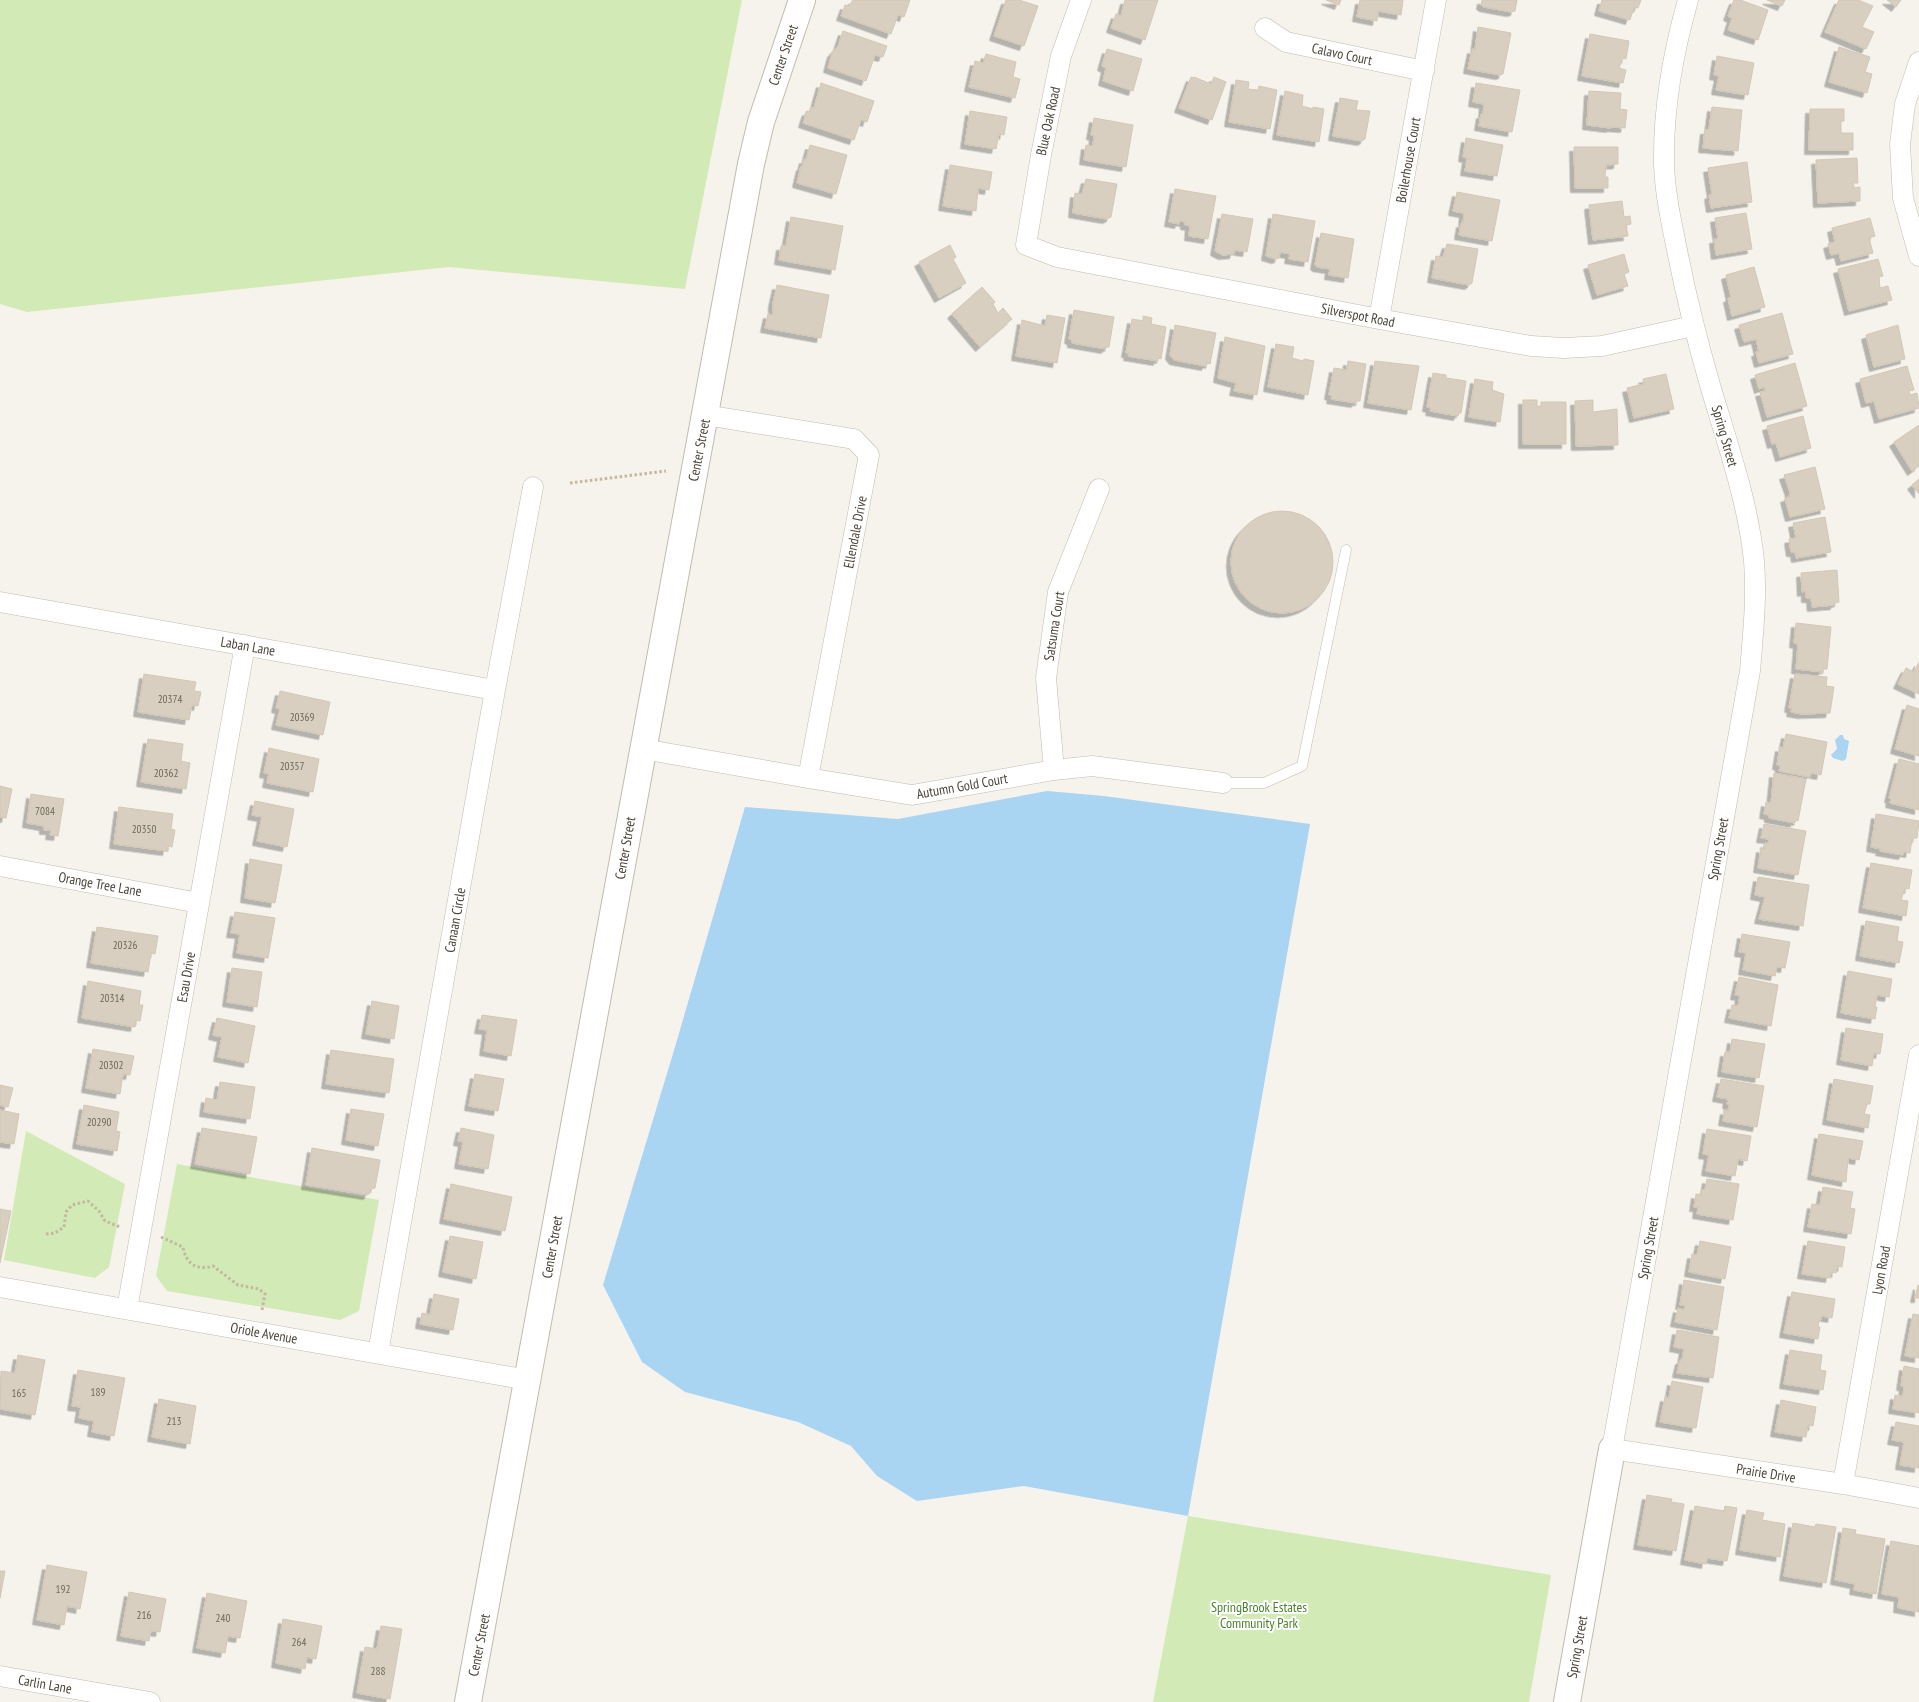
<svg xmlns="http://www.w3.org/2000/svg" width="1919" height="1702" font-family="'PT Sans Narrow',sans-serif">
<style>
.green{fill:#d2eab5}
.water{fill:#a9d4f2}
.building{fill:#d8cfc1;stroke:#d3c7b4;filter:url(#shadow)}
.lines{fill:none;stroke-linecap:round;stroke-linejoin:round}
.service-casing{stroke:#c2bbae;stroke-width:11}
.minor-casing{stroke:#c2bbae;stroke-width:21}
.tertiary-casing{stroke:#c2bbae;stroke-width:28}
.path{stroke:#c4b79f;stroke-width:3;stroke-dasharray:2.5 2.5;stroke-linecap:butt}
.service{stroke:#fff;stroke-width:10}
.minor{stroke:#fff;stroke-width:20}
.tertiary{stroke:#fff;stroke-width:26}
.labels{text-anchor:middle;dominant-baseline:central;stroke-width:4;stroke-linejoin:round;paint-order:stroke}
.number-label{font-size:11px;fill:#6e675b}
.street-label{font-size:14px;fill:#4b4439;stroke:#fff}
.park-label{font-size:14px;fill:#4a7f2a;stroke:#fff}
</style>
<defs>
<filter id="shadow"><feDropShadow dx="-4.5" dy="4.5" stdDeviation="0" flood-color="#0004"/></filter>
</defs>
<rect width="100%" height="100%" fill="#f6f3ec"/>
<path class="green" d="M0,0H742L685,289L449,267L27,312L0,304Z
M26,1131L125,1184L109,1267L95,1278L4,1260Z
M177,1164L379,1200L359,1311L340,1320L167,1291L156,1276Z
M1188,1516L1551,1575L1529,1702H1153Z"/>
<path class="water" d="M1840,735H1843L1844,739L1849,741L1846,759L1843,761L1833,758L1831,755L1837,749L1835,740Z
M1047,791L1104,796L1310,824L1188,1516L1024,1486L917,1501L877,1476L851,1446L798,1422L685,1392L642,1362L603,1285L675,1047L745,807L898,819Z"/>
<path class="building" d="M853,0H910L904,17L898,15L891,34L841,16L845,5L849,6Z
M1006,0H1019L1038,6L1024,46L994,36Z
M1125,0H1158L1145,40L1111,28L1116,14L1121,16Z
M1326,0H1341L1339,5Z
M1360,0H1403L1401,15L1378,11L1377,21L1357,17Z
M1482,0H1517L1515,11L1511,12L1484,7L1481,5Z
M1602,0H1641L1638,8L1634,7L1630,20L1599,11Z
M1734,0H1740L1768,10L1758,40L1728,30L1732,18L1728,16Z
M1767,0H1785L1782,6Z
M1839,0H1858L1873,6L1862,27L1874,32L1866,49L1825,32Z
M1887,0H1901L1896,7Z
M1478,27L1511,33L1503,74L1500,75L1468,69L1472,49L1475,50Z
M843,31L887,46L883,57L875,55L866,81L828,68L832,53L838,46Z
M1590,34L1629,41L1626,59L1623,58L1619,68L1626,70L1623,83L1582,76Z
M1839,47L1870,57L1865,72L1872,74L1867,93L1829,82Z
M1107,49L1142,59L1133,91L1103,81L1106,68L1102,66Z
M986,54L1016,62L1013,77L1020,79L1015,98L969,87L975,61L983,63Z
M1717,56L1754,63L1748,95L1716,90L1719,76L1714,75Z
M1191,77L1194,78V77L1211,84L1214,77L1226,82L1212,120L1179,108Z
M1236,80L1249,82L1248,89L1258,90L1259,86L1277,90L1270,129L1229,122Z
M821,83L874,101L867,122L861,120L854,140L803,123L807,111L809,112L811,107L814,108Z
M1476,83L1520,90L1512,132L1479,126L1481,114L1483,115L1484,104L1473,102Z
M1285,91L1303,95L1302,106L1313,109V107L1324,109L1319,142L1277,135Z
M1589,91L1621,93L1620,109L1627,110L1625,128L1612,127L1610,128L1587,125Z
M1340,98L1358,101L1356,110L1370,111L1365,139L1362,141L1333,136Z
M1712,107L1742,110L1738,151L1703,148L1705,130H1709Z
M1810,109H1844V121H1841V133H1853V150H1809Z
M970,111L1007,117L1004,135L999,134L996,149L965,144Z
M1094,118L1133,125L1126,167L1084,160L1086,145L1093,146L1094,136L1091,135Z
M1466,138L1503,145L1497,176L1465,171L1467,159H1470L1463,157Z
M810,145L847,155L836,194L797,183L801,166L802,167L804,159L806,160Z
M1574,147H1618V164L1606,165L1605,177H1608V188H1575Z
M1857,158L1858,183H1853V188L1860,187V201L1818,203L1816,160Z
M1747,162L1752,202L1711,208L1709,195L1712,194L1708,168Z
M950,165L992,172L989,190L978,188L976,211L943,206Z
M1086,179L1117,184L1111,217L1107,219L1073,213L1075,193L1082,194Z
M1175,189L1216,196L1208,239L1189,236L1190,226L1185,225V222L1180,221L1179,224L1169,222Z
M1457,192L1500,200L1492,241L1459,235L1461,223L1463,224L1464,213L1453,211Z
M1622,201L1624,217L1630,216L1631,224L1626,225L1628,236L1593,240L1589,205Z
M1746,213L1752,249L1716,255L1714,239H1718L1715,218Z
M1222,214L1253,219L1247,252L1235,250L1234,254L1223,255L1215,251Z
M1273,214L1315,221L1308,262L1289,259L1290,254L1280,252L1279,258L1276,259L1266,256Z
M791,217L843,226L835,270L779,260L781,246H786Z
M1870,218L1875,236L1869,238L1873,253L1841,261L1839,253L1831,255L1828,244L1835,242L1832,228Z
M1321,233L1354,239L1348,278L1329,275L1330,269L1317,267L1315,265Z
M1447,244L1478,249L1472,283L1469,285L1432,278L1436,256L1443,257Z
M950,245L956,257L953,259L966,283L939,298L919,262Z
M1624,254L1629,272L1624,274L1628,286L1597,295L1588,265Z
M1878,259L1883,276L1879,277L1880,288L1888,286L1892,300L1849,311L1838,269Z
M1754,267L1765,307L1732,316L1728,298L1731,297L1726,275Z
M777,285L829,295L821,338L765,328L768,314L773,315V303Z
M982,287L995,302L993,304L998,313L1003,308L1012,319L980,347L952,314Z
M1074,310L1114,317L1109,347H1106V349L1072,343V340L1069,339Z
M1782,313L1793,354L1759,363L1756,352H1759L1756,339L1744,342L1739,325Z
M1047,315L1065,318L1057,363L1016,356L1022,320L1045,326Z
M1143,316L1152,318L1151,324L1166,327L1161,359L1158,358V361L1128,356L1129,353H1126L1132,319L1143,321Z
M1175,325L1216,333L1210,364L1207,363L1206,366L1174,360L1170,355Z
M1898,325L1905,359L1874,367L1866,335Z
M1225,337L1265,346L1257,395L1234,391L1236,383L1218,378Z
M1276,344L1294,347L1292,358L1303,361L1304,359L1314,361L1308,395L1268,387Z
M1348,361L1366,364L1360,401H1356V403L1331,399L1332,396L1329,395L1334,368L1347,370Z
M1375,361L1419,366L1411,410L1368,403Z
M1795,363L1807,406L1767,417L1760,392L1766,391L1764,387L1759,389L1755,375Z
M1907,366L1914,390L1909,391L1910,395L1917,393L1919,408L1879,419L1874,401L1866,403L1860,379Z
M1433,373L1446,375V378L1466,381L1461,413H1459L1458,416L1430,411L1431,408L1427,407Z
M1666,374L1674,409L1634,418L1627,388L1644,384L1643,379Z
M1475,379L1493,382L1492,390L1504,394L1500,422L1469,417Z
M1523,400H1537V407H1541V402H1566V444H1523Z
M1593,400V412L1617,409L1618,445L1576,446L1575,401Z
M1803,416L1811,448L1780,457L1776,443L1772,444L1767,426Z
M1919,425V466L1912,471L1894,442Z
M1815,467L1825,509L1790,517L1785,498L1789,497L1790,492L1784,475Z
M1919,479V494L1912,485Z
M1231 562a51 51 0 1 1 102 0a51 51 0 1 1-102 0Z
M1825,517L1831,552L1796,558L1795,552H1791L1789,539L1796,538L1793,523Z
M1837,570L1839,602L1835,603V605L1812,607L1811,598H1806V591L1802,592L1801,573Z
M1796,623L1831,627L1827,669H1823V672L1796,669L1798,644L1794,643Z
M1919,662V694L1898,684L1906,668L1914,672Z
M144,674L196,682L194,691L201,692L198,706L192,705L189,720L138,712Z
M1795,674L1827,677L1826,686L1834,687L1830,713L1802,714L1791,712L1792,708H1789Z
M280,691L330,702L323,735L276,725L280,709L276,708Z
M1907,705L1919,709V756L1895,749Z
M1786,734L1827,742L1821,775L1811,773L1810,777L1779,771L1780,766L1777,765L1780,747L1783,748Z
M148,739L183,744L181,761L190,763L186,789L141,782Z
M269,748L319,759L313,792L267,783L269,774L264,773Z
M1899,759L1919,764V810L1890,803L1891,799L1889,798Z
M1774,773L1806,779L1798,821L1795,820V823L1769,818V815L1764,814L1766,802L1771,803Z
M0,786L12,789L6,818L0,817Z
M31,794L64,799L58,836L50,835L51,830H44V826L27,823Z
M255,801L294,809L287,847L257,841L262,817L252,815Z
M119,807L173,814L171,829L175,830L172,847L168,846L167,851L114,844Z
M1876,814L1919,821L1917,838H1912L1910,853L1904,852L1903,855L1880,851L1881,849L1871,847Z
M1764,824L1806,831L1798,875L1758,868L1761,848L1765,849V843L1768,844L1769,839L1761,838Z
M250,859L282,865L275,903L245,898Z
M1871,863L1912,870L1909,889L1905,888L1901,900L1908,901L1906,916L1863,908Z
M1758,877L1809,885L1803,926L1759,919L1765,897L1755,895Z
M235,912L275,918L268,958L237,953L240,934L231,933Z
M1866,921L1899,927L1897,941L1903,942L1899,963L1860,956Z
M97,927L158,936L155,954L151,953L148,972L91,963Z
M1742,934L1790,942L1785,968L1777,967L1775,976L1743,970L1746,953L1739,952Z
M232,968L262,972L257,1007L227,1002Z
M1848,971L1892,979L1889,997L1877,995L1875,1007H1877L1875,1019L1841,1013Z
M1739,977L1778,985L1771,1026L1729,1018L1732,1005L1738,1006L1740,996L1735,995Z
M88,981L141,991L139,1005H143L140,1021L136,1020L135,1027L82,1018Z
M372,1001L399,1006L394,1039L366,1034Z
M482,1015L517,1020L511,1056L484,1051L487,1030L479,1029Z
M217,1018L255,1026L248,1063L218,1057L222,1037L213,1035Z
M1846,1028L1883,1034L1880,1054L1874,1053L1872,1066L1841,1060Z
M1732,1039L1765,1044L1759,1078L1722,1072L1725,1052H1730Z
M93,1049L134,1056L130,1075L123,1074L120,1094L86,1088Z
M331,1050L394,1059L389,1093L326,1084Z
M475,1074L504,1079L498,1111L469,1106Z
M1721,1079L1764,1086L1757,1127L1723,1121L1725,1110L1728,1111L1729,1104H1727L1728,1099L1717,1097Z
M1834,1079L1873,1086L1870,1104H1867L1864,1114L1870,1115L1868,1128L1827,1120Z
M220,1082L255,1087L250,1119L204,1112L206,1098L217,1100Z
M0,1085L13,1088L8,1107L0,1105Z
M84,1105L119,1112L116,1131L120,1132L117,1151L77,1144Z
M351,1109L384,1114L378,1146L346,1140Z
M0,1110L19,1114L14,1144L0,1142Z
M202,1128L257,1137L250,1174L195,1164Z
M461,1128L494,1135L488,1169L459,1164L463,1142L458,1141Z
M1707,1129L1751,1136L1747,1161L1738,1159L1735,1176L1706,1171L1709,1155L1703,1154Z
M1819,1134L1863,1141L1859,1160L1848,1158L1846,1182L1812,1175Z
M312,1148L380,1160L375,1188L371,1189L368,1195L306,1185Z
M1707,1179L1739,1184L1733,1220L1697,1214L1698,1207H1694L1696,1194L1701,1195L1702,1190H1705Z
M451,1184L512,1197L505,1231L444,1219Z
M1823,1187L1853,1192L1850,1208L1855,1209L1851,1234L1808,1227L1812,1204L1820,1205Z
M0,1209L11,1211L0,1263Z
M450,1236L483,1242L476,1279L443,1272Z
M1700,1241L1731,1247L1725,1279L1689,1272L1692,1254L1697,1255Z
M1808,1241L1845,1247L1842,1267L1837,1266L1836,1273L1831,1272L1830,1278L1802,1274Z
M1684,1280L1724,1287L1717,1330L1675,1322L1678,1308L1684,1310L1685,1305H1680Z
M1918,1285L1919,1286V1298H1915Z
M1792,1292L1835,1299L1832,1318L1822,1316L1820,1322L1819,1321L1818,1327H1820L1818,1339L1784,1333Z
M434,1294L459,1299L453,1330L420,1324L422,1313L430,1315Z
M1913,1314L1919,1315V1358L1905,1356Z
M1677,1330L1719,1337L1713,1378L1677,1373L1680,1360H1682L1684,1349L1674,1347Z
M1790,1350L1822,1355L1820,1370L1826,1371L1823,1390L1784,1384Z
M18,1355L45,1360L35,1415L0,1409L1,1371L15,1373Z
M1904,1366L1919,1369V1413L1893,1409L1895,1395L1903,1396L1904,1386H1901Z
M78,1370L125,1378L114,1436L92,1432L94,1421L79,1418L81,1407L72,1406Z
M1672,1381L1703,1387L1696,1428L1660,1422L1665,1397L1669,1398Z
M159,1399L196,1406L190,1444L152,1437Z
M1781,1400L1816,1407L1813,1426L1808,1425L1806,1437L1775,1432Z
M1896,1422L1919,1426V1468L1900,1465L1904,1442L1892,1440Z
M1647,1495L1672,1499L1671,1502L1684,1504L1676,1551L1638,1545Z
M1695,1506L1724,1511L1725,1506L1737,1508L1727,1561L1707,1558L1706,1564L1685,1560Z
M1747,1510L1764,1513L1762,1520L1785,1524L1780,1557L1740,1550Z
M1793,1523L1815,1527L1816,1524L1836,1527L1826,1583L1784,1576Z
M1843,1528L1856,1530L1855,1534L1885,1539L1876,1594L1854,1590L1855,1584L1835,1580Z
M1891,1541L1919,1546V1612L1898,1608L1899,1597L1882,1594Z
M47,1565L87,1572L80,1609L67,1606L64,1625L37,1620Z
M0,1571H5L0,1598Z
M129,1592L166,1599L160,1632L151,1631L149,1641L121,1636Z
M207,1593L247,1601L240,1638L228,1636L225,1653L197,1648Z
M283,1619L322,1626L316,1659L307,1657L305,1669L276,1663Z
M381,1626L402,1629L390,1699L357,1693L365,1647L377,1649Z"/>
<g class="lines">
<defs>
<path id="service" d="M1223,783H1264L1302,766L1346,550"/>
<path id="minor" d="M1081,0L1061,56L1041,155L1026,245L1057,257L1379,319L1531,346L1564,348L1602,346L1693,326
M1688,0C1673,53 1663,108 1664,164C1665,193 1671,221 1677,250C1686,296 1697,340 1710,385C1727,443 1748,501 1754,561C1757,598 1753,634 1750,671L1612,1449L1843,1484L1919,1498
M1265,28L1286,42L1424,71
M1919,62L1905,104L1900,144L1903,198L1919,256
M1379,319L1436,0
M705,415L854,439L869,455L808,778
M0,602L495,690
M643,749L808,778L912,795L1054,770L1092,766L1223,783
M1054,770L1046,678L1058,592L1099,489
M0,866L199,903
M0,1287L528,1380
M127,1309L245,645
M378,1353L495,690L533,487
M1843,1484L1919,1055
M0,1676L150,1702"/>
<path id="tertiary" d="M468,1702L751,164L761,122L802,0
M1567,1702L1612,1449"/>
</defs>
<use href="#service" class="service-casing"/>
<use href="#minor" class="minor-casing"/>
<use href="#tertiary" class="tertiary-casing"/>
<path class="path" d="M570,483L666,471
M46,1234L55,1233L64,1227L66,1212L72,1205L88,1201L99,1211L105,1221L120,1227
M161,1237L183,1247C186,1264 197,1271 213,1266L238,1285L259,1289L265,1294L262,1310"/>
<use href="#service" class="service"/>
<use href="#minor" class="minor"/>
<use href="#tertiary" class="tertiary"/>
</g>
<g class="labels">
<g class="number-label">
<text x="170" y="699">20374</text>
<text x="302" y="717">20369</text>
<text x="292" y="766">20357</text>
<text x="166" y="773">20362</text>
<text x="45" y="811">7084</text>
<text x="144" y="829">20350</text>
<text x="125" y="945">20326</text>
<text x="112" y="998">20314</text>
<text x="111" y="1065">20302</text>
<text x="99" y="1122">20290</text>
<text x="98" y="1392">189</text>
<text x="19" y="1393">165</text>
<text x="174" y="1421">213</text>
<text x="63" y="1589">192</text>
<text x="144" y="1615">216</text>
<text x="223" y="1618">240</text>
<text x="299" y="1642">264</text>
<text x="378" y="1671">288</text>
</g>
<g class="street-label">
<text transform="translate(1342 54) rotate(12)">Calavo Court</text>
<text transform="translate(783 55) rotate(-71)">Center Street</text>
<text transform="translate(1048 121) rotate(-78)">Blue Oak Road</text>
<text transform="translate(1408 160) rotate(-80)">Boilerhouse Court</text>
<text transform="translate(1358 315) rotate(11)">Silverspot Road</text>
<text transform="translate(1725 436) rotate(74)">Spring Street</text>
<text transform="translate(699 450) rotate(-79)">Center Street</text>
<text transform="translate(855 532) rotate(-79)">Ellendale Drive</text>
<text transform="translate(1054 626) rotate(-81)">Satsuma Court</text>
<text transform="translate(248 646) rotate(10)">Laban Lane</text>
<text transform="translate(962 786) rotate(-10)">Autumn Gold Court</text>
<text transform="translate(625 848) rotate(-80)">Center Street</text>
<text transform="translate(1718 849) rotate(-80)">Spring Street</text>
<text transform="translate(100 884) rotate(10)">Orange Tree Lane</text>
<text transform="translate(455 920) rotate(-80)">Canaan Circle</text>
<text transform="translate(186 977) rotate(-80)">Esau Drive</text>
<text transform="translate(552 1247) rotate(-80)">Center Street</text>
<text transform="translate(1648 1248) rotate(-80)">Spring Street</text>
<text transform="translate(1881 1270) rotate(-80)">Lyon Road</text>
<text transform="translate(264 1333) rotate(10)">Oriole Avenue</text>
<text transform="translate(1766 1473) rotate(9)">Prairie Drive</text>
<text transform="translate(479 1645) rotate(-79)">Center Street</text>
<text transform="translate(1577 1647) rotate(-80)">Spring Street</text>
<text transform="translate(45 1684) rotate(10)">Carlin Lane</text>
</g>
<g class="park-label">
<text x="1259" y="1607">SpringBrook Estates<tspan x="1259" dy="16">Community Park</tspan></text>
</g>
</g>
</svg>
